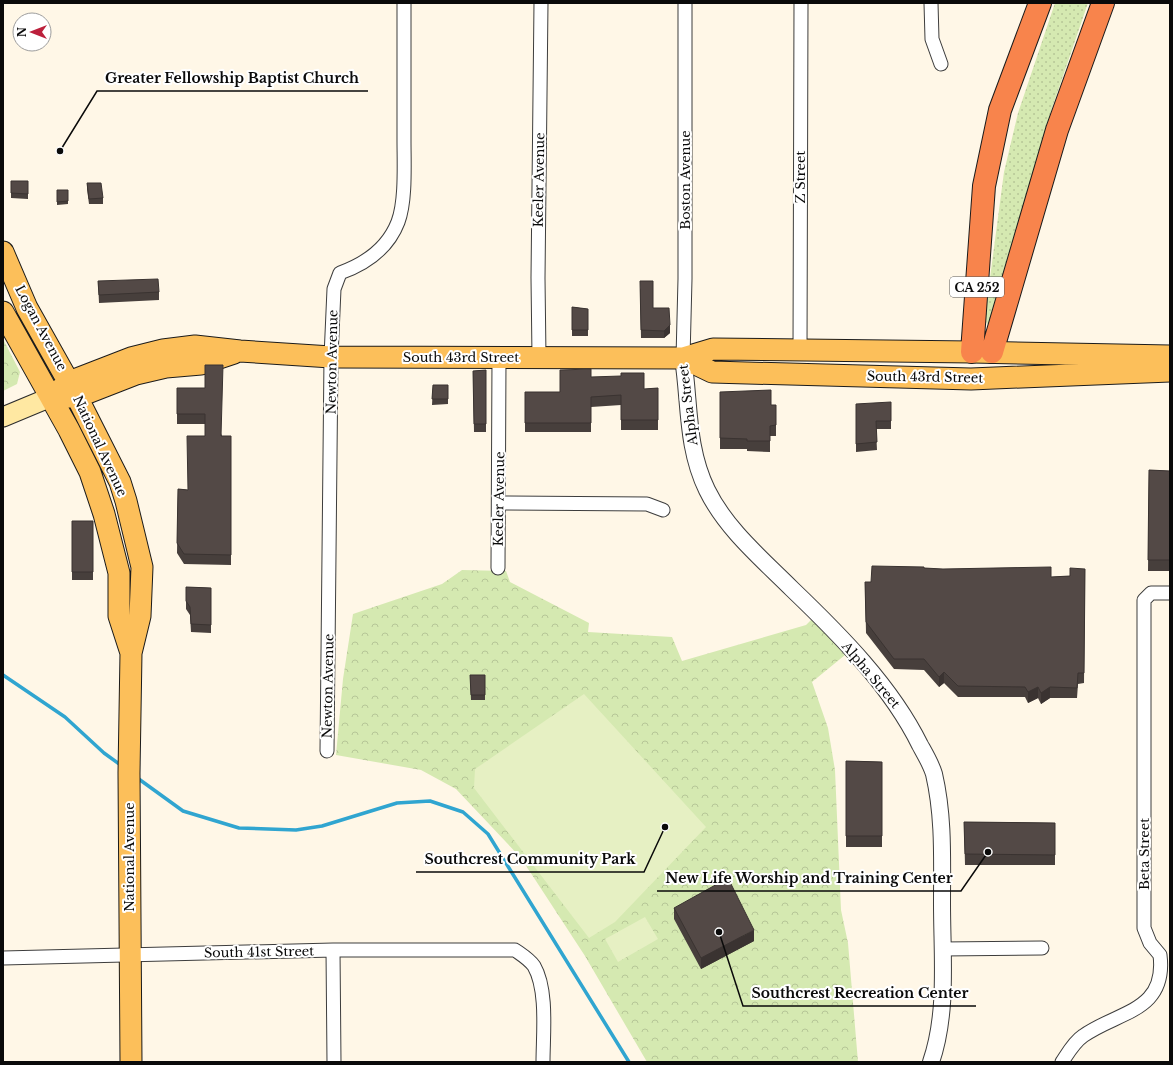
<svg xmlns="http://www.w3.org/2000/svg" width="1173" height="1065" font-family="'Libre Baskerville',serif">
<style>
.grass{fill:url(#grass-dots)}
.park{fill:url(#park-crowns)}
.pitch{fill:#e6f0c3}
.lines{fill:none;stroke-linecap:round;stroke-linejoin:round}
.stream{stroke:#30a5d0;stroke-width:3.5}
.minor-casing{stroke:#3d3d3d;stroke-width:15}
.tertiary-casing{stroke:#3d3d3d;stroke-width:18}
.secondary-casing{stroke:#2c2c2c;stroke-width:21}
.primary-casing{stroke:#1b1b1b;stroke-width:23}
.motorway-casing{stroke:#1b1b1b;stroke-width:24}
.minor{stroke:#fff;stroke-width:13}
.tertiary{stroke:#fff;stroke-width:16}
.secondary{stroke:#ffe8a2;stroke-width:19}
.primary{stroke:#fcbf5a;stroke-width:21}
.motorway{stroke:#f8844c;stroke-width:22}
.wall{fill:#473f3c}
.shaded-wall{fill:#3a3331}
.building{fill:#534946;stroke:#3a3331}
.labels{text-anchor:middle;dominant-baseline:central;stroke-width:4;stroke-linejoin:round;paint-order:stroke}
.shield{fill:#fff;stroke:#545454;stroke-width:1}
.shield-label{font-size:12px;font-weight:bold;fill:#0a0a0a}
.street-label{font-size:13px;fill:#0a0a0a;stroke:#fff}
.leader{fill:none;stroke:#0a0a0a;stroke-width:1.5}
.callout-dot{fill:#0a0a0a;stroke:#fff;stroke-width:1.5}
.callout-label{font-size:14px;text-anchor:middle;font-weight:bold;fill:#0a0a0a;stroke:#fff;stroke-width:4;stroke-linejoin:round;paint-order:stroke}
</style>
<defs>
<pattern id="grass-dots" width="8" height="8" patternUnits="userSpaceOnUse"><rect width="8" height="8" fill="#d5e9b1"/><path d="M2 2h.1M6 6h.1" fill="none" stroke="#b6c697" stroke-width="1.8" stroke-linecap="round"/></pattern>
<pattern id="park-crowns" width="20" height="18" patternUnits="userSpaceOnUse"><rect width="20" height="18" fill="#d5e9b1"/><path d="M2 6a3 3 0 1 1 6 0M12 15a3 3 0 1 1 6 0" fill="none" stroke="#b6c697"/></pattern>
</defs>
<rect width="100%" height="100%" fill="#fff7e7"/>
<path class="grass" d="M1055,3H1088L1052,108L990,323L987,324L985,316L1004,172L1018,113Z"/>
<path class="park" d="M3,339L20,372L17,384L3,391Z
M462,570L506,571L510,582L589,623L588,632L672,637L682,661L806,625L812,619L845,655L812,682L828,728L835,770L841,910L848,943L858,1062H647L585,956L521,858L456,789L421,770L336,755L343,679L353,614L442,584Z"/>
<path class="pitch" d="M584,694L706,827L615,922L589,938L474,788L475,769Z
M645,917L658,939L618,962L605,939Z"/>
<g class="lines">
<path class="stream" d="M3,675L65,717L104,753L122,766
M136,777L183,811L239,828L296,830L322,826L397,803L430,801L463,812L488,834L629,1062"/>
<defs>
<path id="minor" d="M931,3L932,39L941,64
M800,351L801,3
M539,357L538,278L541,3
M683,358L685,279V3
M499,503L647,504L663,510
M498,568L499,359
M327,751L331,357L334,289L340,273C365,264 388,248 398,222C406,201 404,164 404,140C404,95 404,49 404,3
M942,949L1042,948
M333,950L334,1062
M3,958L333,950H515C522,955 529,959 534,966C548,990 543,1035 543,1062
M1062,1062C1068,1053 1074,1042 1083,1036C1118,1011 1167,1012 1160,955L1150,943L1144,928V600L1151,593H1170"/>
<path id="tertiary" d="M683,358C690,403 686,447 707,490C726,529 762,559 792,589C840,635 891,686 920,745C925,754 931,764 934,774C944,817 942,860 942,904C942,956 948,1013 931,1062"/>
<path id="secondary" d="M3,417L51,397"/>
<path id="primary" d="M3,252L27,308L77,397L120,482L126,501L142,567L140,616L131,653L129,773L131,1062
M3,312L69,430L90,472L104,514L119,573V616L131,653
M683,358L712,372L971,379L1170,371
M51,397L69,382L131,358L163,350L195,346L240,351L331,357L683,358L713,349L972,352L1170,356
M64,397H77L136,374L166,367L201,364L234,353"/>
<path id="motorway" d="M972,352L984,186L1000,110L1040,3
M992,352L1057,130L1103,3"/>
</defs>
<use href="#minor" class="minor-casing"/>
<use href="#tertiary" class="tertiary-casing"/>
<use href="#secondary" class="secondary-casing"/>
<use href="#primary" class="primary-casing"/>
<use href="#motorway" class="motorway-casing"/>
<use href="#minor" class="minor"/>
<use href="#tertiary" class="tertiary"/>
<use href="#secondary" class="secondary"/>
<use href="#primary" class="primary"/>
<use href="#motorway" class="motorway"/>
</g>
<path class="wall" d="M11,181H28V199L11,198Z
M87,183L103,198V204H89L87,189Z
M57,190H68V204L57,205Z
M98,281L159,292V300L99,303Z
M640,288L670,333L664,338H641Z
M572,307L588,309V336H572Z
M486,370V432H474L473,371Z
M591,377L644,389L658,388V430H621V405L591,407V432H525V392H560Z
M433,385H448V404L432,405Z
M177,388H205L222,436H231V565L184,564L177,553L178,489L188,490L205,436V424H177Z
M720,392L771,401V405H776V436H770V452L747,451V449H720Z
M856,404L891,410V429H876L877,450L856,452Z
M1149,470L1170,471V571H1148Z
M72,521H93V580H72Z
M924,568L1051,577L1070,576L1085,569L1084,683L1078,684L1077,698H1050L1041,704L1038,698L1028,703L1025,697H958L944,683L939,687L924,670L894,669L866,633L865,582H871Z
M186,587L211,588V633L191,632L190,615L186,609Z
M470,675H485V700H471Z
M846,761L882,762V847H846Z
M964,822L1055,823V865H965Z
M674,908L754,941L701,969L674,919Z"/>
<path class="shaded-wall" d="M670,325V333L664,338V331Z
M944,672V683L939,687V677Z
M1038,687V698L1028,703V692Z
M1050,687V698L1041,704V693Z
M754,930V941L701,969V958Z"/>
<path class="building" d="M11,181H28V194L11,193Z
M87,183H101L103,198L89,199Z
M57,190H68V201L57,202Z
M158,279L159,292L99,295L98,281Z
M640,281H653V308H669L670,325L664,331L641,330Z
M572,307L588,309V330H572Z
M205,365H223L221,436H231V555L184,554L177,543L178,489L188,490L187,436H205V414H177V388H205Z
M591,369V377L621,376V373H644V389L658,388V420H621V395L591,397V423H525V392H560V370Z
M486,370V424H474L473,371Z
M433,385H448V399H432Z
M771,390V405H776V425L770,426V441H747V439L720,438V392Z
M891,402V421H876L877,442L856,444V404Z
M1149,470L1170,471V560H1148Z
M72,521H93V572H72Z
M872,566L924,567V568L943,569L1051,567V577L1070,576V568L1085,569L1084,673H1078L1077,688L1050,687L1041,693L1038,687L1028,692L1025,687L958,686L944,672L939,677L924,659H894L866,622L865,582H871Z
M186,587L211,588V625L191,624L190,607L186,601Z
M470,675H485V695H471Z
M846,761L882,762V836H846Z
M964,822L1055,823V855L965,854Z
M728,878L754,930L701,958L674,908Z"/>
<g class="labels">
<rect class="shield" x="950" y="277" width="54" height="20" rx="3"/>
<g class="shield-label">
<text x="977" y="287">CA 252</text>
</g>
<g class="street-label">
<text transform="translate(800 177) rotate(-90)">Z Street</text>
<text transform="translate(539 180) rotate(-89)">Keeler Avenue</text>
<text transform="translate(685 180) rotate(-90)">Boston Avenue</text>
<text transform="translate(41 328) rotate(62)">Logan Avenue</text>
<text x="461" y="357">South 43rd Street</text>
<text transform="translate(332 362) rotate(-89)">Newton Avenue</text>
<text transform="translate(925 377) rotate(1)">South 43rd Street</text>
<text transform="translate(688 405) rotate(-97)">Alpha Street</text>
<text transform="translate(100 446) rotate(65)">National Avenue</text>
<text transform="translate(499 499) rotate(-89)">Keeler Avenue</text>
<text transform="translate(871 675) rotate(50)">Alpha Street</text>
<text transform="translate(328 686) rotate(-89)">Newton Avenue</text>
<text transform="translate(1144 854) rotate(-90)">Beta Street</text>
<text transform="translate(129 857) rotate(-90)">National Avenue</text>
<text transform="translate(259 952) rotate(-1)">South 41st Street</text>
</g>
</g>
<path class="leader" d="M60 151L97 91H368M665 827L644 872H416M988 852L961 891H657M719 932L743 1006H976"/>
<g class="callout-dot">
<circle cx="60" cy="151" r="4"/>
<circle cx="665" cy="827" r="4"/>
<circle cx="988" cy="852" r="4"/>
<circle cx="719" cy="932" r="4"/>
</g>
<g class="callout-label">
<text x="232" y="83">Greater Fellowship Baptist Church</text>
<text x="530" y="864">Southcrest Community Park</text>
<text x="809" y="883">New Life Worship and Training Center</text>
<text x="860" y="998">Southcrest Recreation Center</text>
</g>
<rect width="1173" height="1065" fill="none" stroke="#0a0a0a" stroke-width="8"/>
<g transform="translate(32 32) rotate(270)"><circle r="19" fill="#ffffff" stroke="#9d9d9d"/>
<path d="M0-3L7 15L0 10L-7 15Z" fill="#bc203c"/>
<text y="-6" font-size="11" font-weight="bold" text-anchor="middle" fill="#0a0a0a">N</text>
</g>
</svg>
